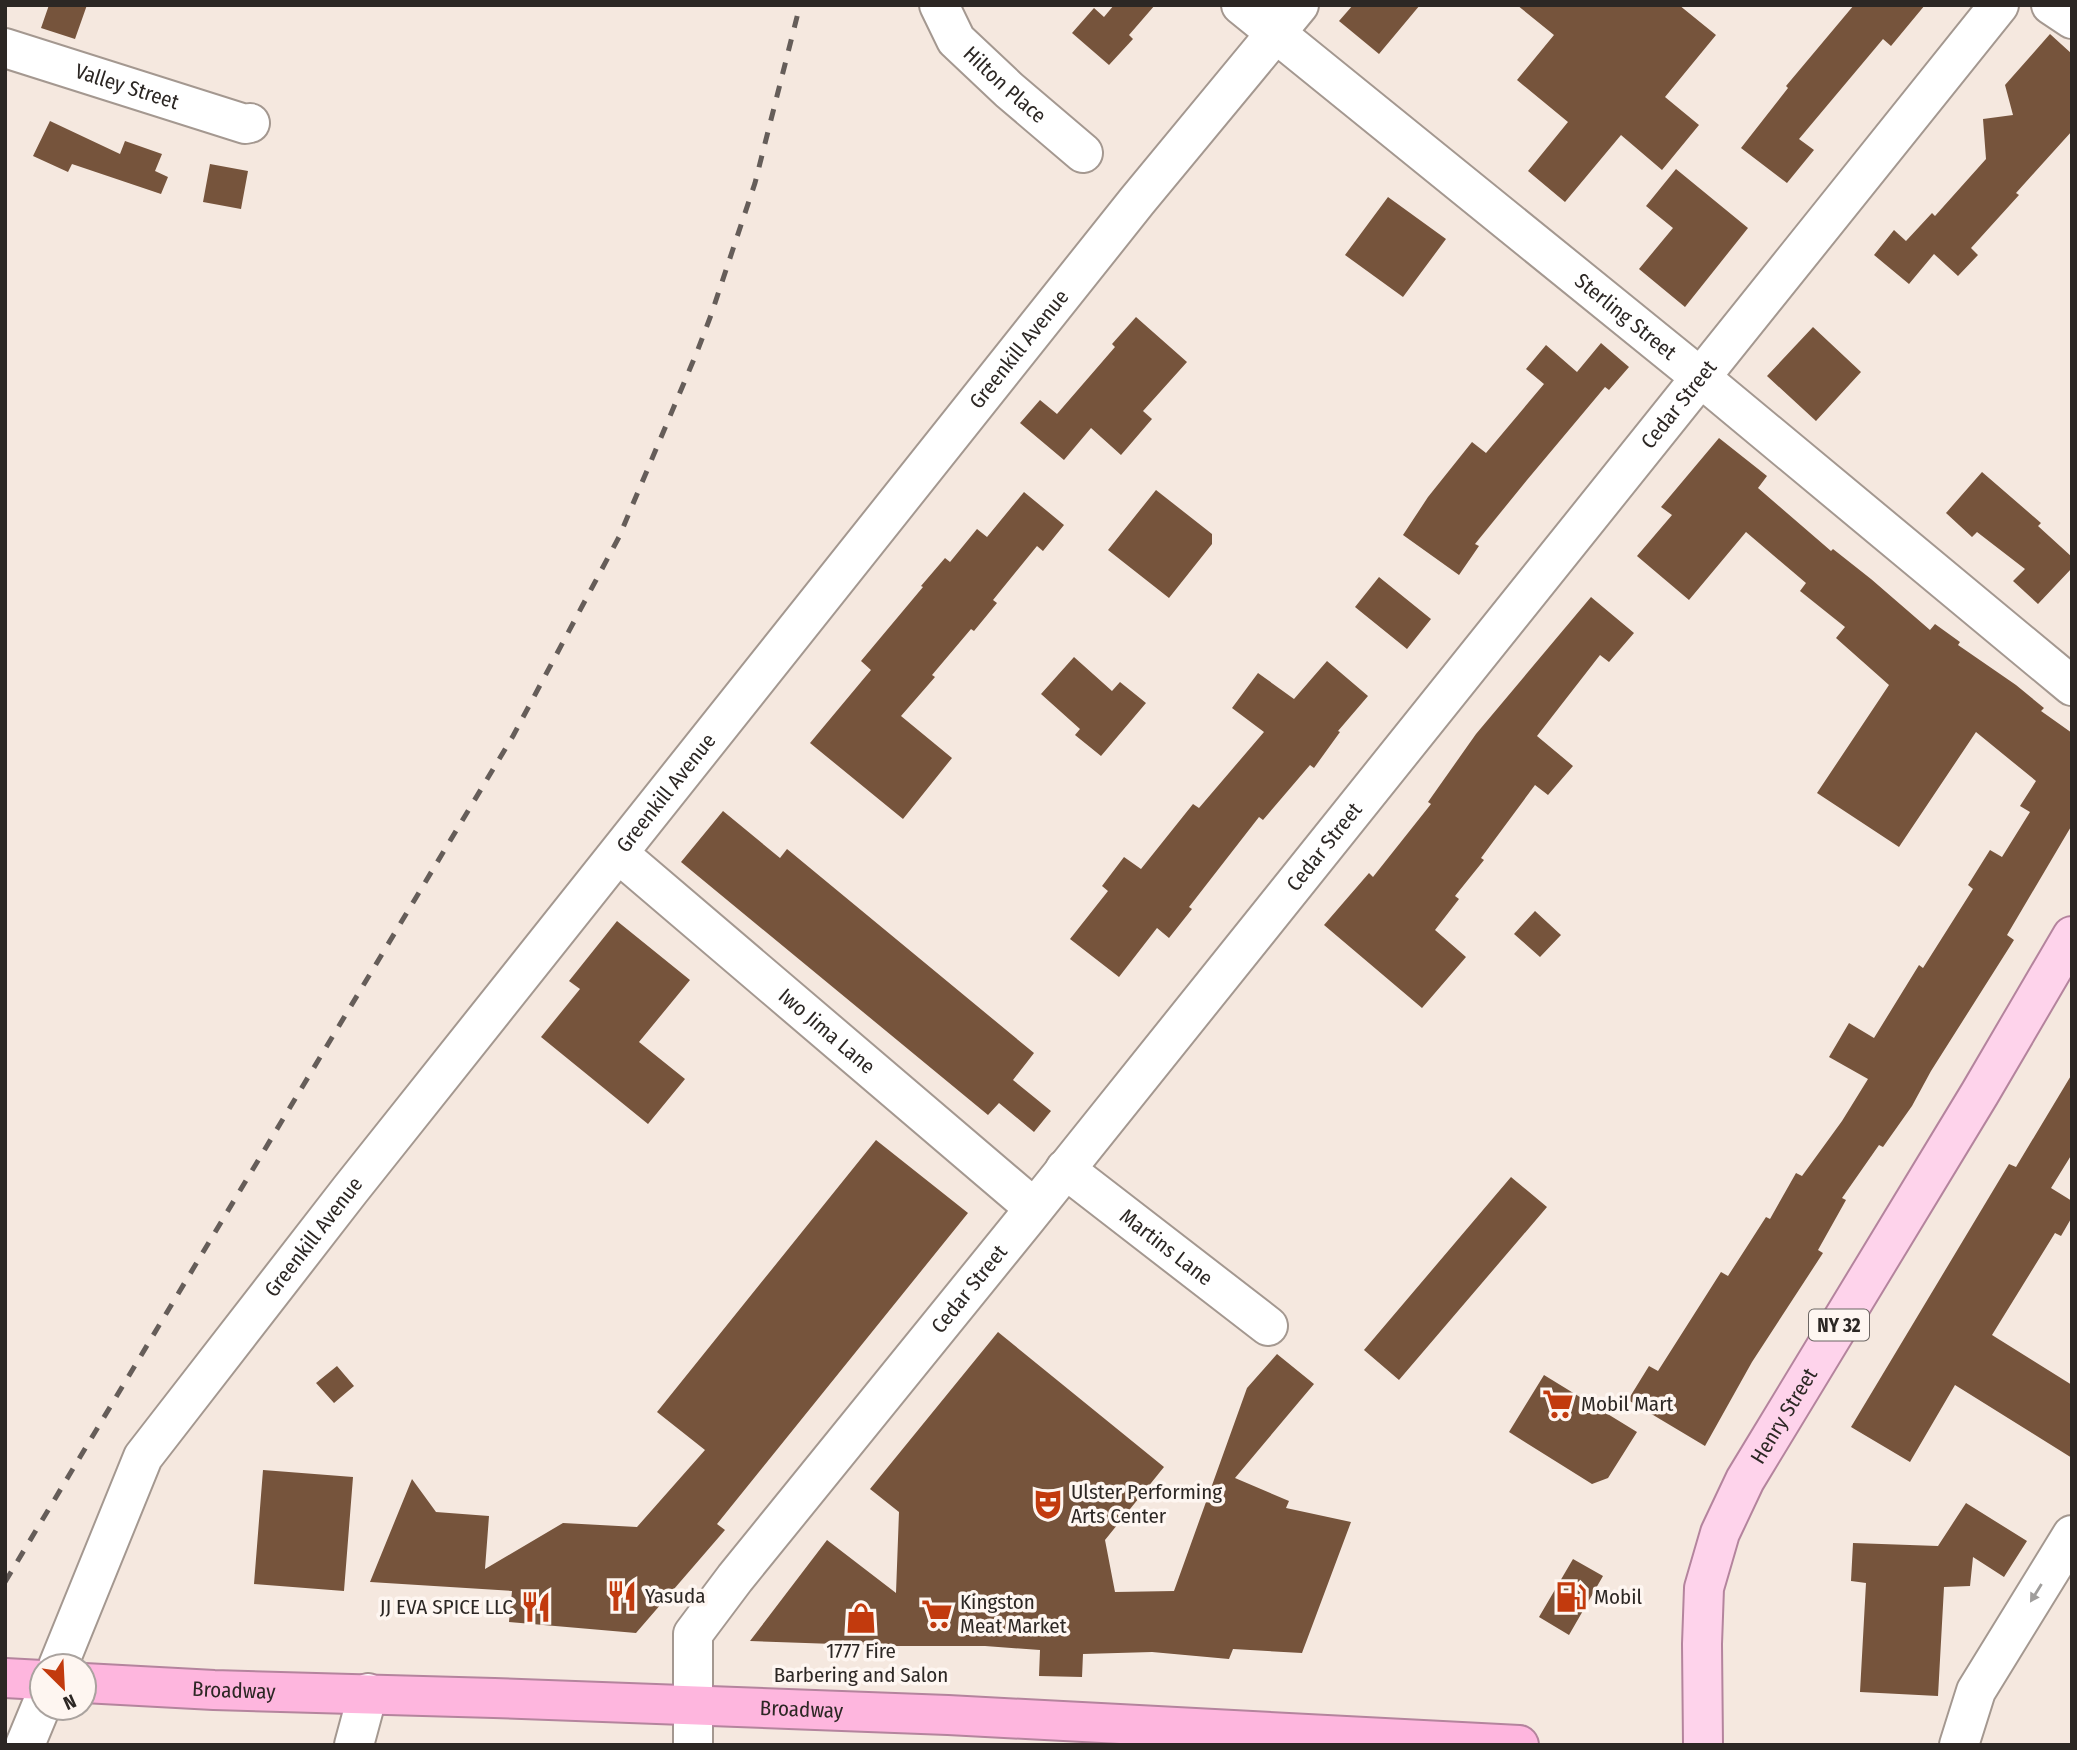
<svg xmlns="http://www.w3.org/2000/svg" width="2077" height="1750" font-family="'Fira Sans Condensed',sans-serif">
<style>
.building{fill:#76543c}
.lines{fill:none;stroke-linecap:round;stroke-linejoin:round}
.minor-casing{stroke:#a49890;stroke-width:42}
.major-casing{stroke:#b4849d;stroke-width:42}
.highway-casing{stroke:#b4849d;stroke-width:42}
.minor{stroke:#fff;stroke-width:38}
.major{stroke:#fed3eb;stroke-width:38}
.highway{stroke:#feb6de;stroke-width:38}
.rail{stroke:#655d59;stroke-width:5;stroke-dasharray:12 12;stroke-linecap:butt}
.oneway{fill:#a09e9c}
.labels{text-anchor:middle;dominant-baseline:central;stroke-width:7;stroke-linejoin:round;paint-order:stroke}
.shield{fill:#fef6f1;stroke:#6b6562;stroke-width:2}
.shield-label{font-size:19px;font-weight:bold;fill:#2c2724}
.street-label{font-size:21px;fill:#2c2724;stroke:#fef6f1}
.poi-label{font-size:21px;fill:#2c2724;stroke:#fef6f1;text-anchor:start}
</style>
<rect width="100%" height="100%" fill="#f5e8df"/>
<path class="building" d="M49,5H87L75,39L41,28Z
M1114,5H1155L1129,35L1133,39L1109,65L1072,33L1094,8L1104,17Z
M1353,5H1420L1379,54L1339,21Z
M1517,5H1679L1716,35L1665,97L1699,125L1662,170L1621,135L1565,202L1528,171L1568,122L1517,80L1554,35Z
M1854,5H1925L1891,46L1883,39L1799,139L1814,150L1787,183L1741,148L1788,88L1786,86Z
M2050,34L2072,54V131L2016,193L2019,195L1971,248L1978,255L1958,276L1934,254L1909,284L1874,255L1894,230L1906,241L1932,213L1935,216L1986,159L1983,119L2013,115L2005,85Z
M50,121L120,154L125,141L162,154L155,171L168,177L161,194L72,164L68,172L33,156Z
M210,164L248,171L241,209L203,202Z
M1676,169L1748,228L1685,307L1639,269L1673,228L1646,206Z
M1388,197L1446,239L1403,297L1345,255Z
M1136,317L1187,362L1143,411L1152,419L1121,455L1091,428L1064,460L1020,423L1040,400L1057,414L1115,347L1112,344Z
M1813,327L1861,372L1816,421L1767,376Z
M1601,343L1629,367L1609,390L1605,387L1527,480L1475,544L1479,546L1459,575L1403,535L1428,497L1472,442L1486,453L1544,384L1526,369L1546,345L1577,372Z
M1719,438L1767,476L1758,488L1831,551L1833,549L1871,579L1930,630L1935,624L1960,642L1958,645L2016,685L2044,708L2041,711L2072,733V825L2007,935L2014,940L1931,1071L1912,1106L1883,1147L1879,1145L1842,1198L1846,1200L1818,1250L1823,1253L1752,1362L1705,1446L1628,1400L1649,1366L1658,1371L1721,1272L1728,1276L1766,1217L1770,1219L1796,1173L1802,1176L1842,1121L1868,1079L1829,1057L1849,1023L1874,1038L1919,965L1923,968L1973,889L1968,885L1990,850L2002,857L2030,812L2020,806L2036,781L1976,732L1899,847L1817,793L1889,685L1836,638L1845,627L1800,591L1806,583L1746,532L1689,600L1637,556L1672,515L1661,507Z
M1982,472L2041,523L2038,526L2072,557V568L2038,604L2013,581L2025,569L1977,532L1972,537L1946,513Z
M1156,490L1212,534V544L1169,598L1108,550Z
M1024,492L1064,525L1043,551L1037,546L993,600L997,603L974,631L971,629L932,675L935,677L901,716L952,758L903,819L810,743L871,670L861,661L923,587L921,586L945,558L950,562L977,529L987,537Z
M1379,577L1431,619L1407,649L1355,607Z
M1591,597L1634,633L1609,662L1600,655L1537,736L1573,766L1548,795L1535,785L1481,858L1484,860L1455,896L1459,899L1435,930L1466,957L1422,1008L1324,925L1369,873L1373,877L1431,804L1428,802L1476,734Z
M1074,657L1112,691L1120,682L1146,703L1101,756L1075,735L1080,729L1041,694Z
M1327,661L1368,696L1338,731L1340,732L1314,768L1310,765L1263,820L1259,817L1189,907L1192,909L1169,938L1157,928L1119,977L1070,939L1108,891L1102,886L1124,857L1141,869L1193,804L1199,808L1264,732L1232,708L1258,673L1294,699Z
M723,811L780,858L787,849L1034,1053L1013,1080L1051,1111L1034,1132L999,1103L988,1115L681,862Z
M1535,911L1561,935L1540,957L1514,934Z
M617,921L690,980L639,1042L685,1079L648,1124L541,1037L580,989L569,981Z
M2072,1074V1154L2051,1188L2072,1201V1217L2061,1236L2055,1233L1992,1335L2072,1385V1458L1955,1385L1910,1462L1851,1427L2009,1164L2016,1167Z
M876,1140L968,1213L717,1524L725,1530L636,1633L509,1622L512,1591L370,1582L412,1479L436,1512L489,1516L485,1569L563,1523L637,1527L705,1450L657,1412Z
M1511,1177L1547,1207L1399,1380L1364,1350Z
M998,1332L1164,1467L1105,1540L1115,1592L1174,1591L1247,1388L1277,1354L1314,1384L1235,1478L1289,1501L1286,1508L1351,1522L1302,1653L1233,1649L1229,1659L1152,1652L1083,1654L1082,1677L1039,1676L1040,1650L985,1646H892L750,1641L827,1540L896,1593L899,1512L870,1489Z
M337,1366L354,1386L334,1403L316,1383Z
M1544,1375L1637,1432L1608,1478L1592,1484L1509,1432Z
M263,1470L353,1477L344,1591L254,1584Z
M1966,1503L2027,1541L2004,1577L1973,1557L1970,1586L1944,1587L1938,1696L1860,1692L1866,1583L1851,1581L1853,1543L1938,1546Z
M1573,1559L1603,1576L1569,1635L1539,1617Z"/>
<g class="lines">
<defs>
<g id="minor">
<path id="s1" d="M939,5L956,40L1009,90L1083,153"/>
<path id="s2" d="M1241,5L1700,377L2072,686"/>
<path d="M2051,5L2072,19"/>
<path id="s3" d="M5,48L245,124L250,123"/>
<path id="s4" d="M619,854L1034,1208"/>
<path id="s5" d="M1065,1169L1268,1326"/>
<path id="s6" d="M58,1666L143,1457L350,1190L1137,201L1299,5"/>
<path d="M25,1745L42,1704"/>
<path d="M354,1745L368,1693"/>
<path id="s7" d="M693,1745V1634L735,1578L1026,1219L1999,5"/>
<path d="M1959,1745L1976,1691L2072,1535"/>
</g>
<g id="major">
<path id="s8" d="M1703,1745L1702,1644L1704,1588L1720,1533L1745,1480L1980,1093L2072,936"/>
</g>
<g id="highway">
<path d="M5,1678L42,1680"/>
<path id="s9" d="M84,1683L214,1690L494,1698L948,1715L1519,1745"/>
</g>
</defs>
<use href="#minor" class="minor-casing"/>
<use href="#major" class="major-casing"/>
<use href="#highway" class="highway-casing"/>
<use href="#minor" class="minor"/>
<use href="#major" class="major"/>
<use href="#highway" class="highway"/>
<path class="rail" d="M5,1582L513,736L619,537L697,352L711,315L755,183L800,5"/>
</g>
<defs><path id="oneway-solid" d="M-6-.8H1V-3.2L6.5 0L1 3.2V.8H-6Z" transform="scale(1.75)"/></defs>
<use class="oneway" href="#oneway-solid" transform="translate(2036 1593) rotate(122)"/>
<defs>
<symbol id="supermarket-bare" viewBox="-9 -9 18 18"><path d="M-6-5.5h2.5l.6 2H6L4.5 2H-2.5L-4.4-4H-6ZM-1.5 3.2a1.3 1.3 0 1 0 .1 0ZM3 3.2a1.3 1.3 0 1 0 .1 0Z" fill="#c23a0d" stroke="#fef6f1" stroke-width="2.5" paint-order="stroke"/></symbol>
<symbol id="theatre-bare" viewBox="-9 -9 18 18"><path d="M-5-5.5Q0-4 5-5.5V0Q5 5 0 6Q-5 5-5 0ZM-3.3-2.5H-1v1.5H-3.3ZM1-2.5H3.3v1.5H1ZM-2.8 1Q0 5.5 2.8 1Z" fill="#c23a0d" stroke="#fef6f1" stroke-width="2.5" paint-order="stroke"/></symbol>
<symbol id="restaurant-bare" viewBox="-9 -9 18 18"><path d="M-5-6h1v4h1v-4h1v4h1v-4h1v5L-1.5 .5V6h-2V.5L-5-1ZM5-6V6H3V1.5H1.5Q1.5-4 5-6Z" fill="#c23a0d" stroke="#fef6f1" stroke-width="2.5" paint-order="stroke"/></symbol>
<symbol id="fuel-bare" viewBox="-9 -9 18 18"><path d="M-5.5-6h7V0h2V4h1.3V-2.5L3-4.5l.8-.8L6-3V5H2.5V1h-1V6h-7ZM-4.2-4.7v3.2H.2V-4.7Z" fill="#c23a0d" stroke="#fef6f1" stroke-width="2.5" paint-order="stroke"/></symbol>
<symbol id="shop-bare" viewBox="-9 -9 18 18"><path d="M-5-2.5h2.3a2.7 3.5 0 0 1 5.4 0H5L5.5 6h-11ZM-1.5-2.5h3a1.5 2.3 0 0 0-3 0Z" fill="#c23a0d" stroke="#fef6f1" stroke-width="2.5" paint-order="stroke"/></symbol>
</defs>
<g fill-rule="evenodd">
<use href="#supermarket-bare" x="1536" y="1382" width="44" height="44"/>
<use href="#theatre-bare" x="1026" y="1482" width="44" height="44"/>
<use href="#restaurant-bare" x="600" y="1574" width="44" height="44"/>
<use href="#fuel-bare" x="1549" y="1575" width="44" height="44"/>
<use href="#restaurant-bare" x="514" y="1585" width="44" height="44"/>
<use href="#supermarket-bare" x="915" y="1592" width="44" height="44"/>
<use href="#shop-bare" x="839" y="1596" width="44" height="44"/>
</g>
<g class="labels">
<rect class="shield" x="1809" y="1309.5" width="60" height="31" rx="5"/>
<g class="shield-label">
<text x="1839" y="1325">NY 32</text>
</g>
<g class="street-label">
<text stroke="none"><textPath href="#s1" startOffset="105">Hilton Place</textPath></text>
<text stroke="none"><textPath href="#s3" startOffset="128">Valley Street</textPath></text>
<text stroke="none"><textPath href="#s2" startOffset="495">Sterling Street</textPath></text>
<text stroke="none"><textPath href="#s6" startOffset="1638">Greenkill Avenue</textPath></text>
<text stroke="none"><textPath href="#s7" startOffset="1687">Cedar Street</textPath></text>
<text stroke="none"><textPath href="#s6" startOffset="1071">Greenkill Avenue</textPath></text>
<text stroke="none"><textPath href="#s7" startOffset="1120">Cedar Street</textPath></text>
<text stroke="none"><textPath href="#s4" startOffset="273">Iwo Jima Lane</textPath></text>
<text stroke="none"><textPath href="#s6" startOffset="504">Greenkill Avenue</textPath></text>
<text stroke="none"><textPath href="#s5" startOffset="128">Martins Lane</textPath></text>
<text stroke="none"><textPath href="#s7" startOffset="553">Cedar Street</textPath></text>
<text stroke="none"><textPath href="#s8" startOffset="348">Henry Street</textPath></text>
<text stroke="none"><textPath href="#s9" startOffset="150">Broadway</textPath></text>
<text stroke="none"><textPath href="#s9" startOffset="718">Broadway</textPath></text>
</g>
<g class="poi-label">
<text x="1581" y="1404">Mobil Mart</text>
<text x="1071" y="1492">Ulster Performing<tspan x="1071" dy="24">Arts Center</tspan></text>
<text x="645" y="1596">Yasuda</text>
<text x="1594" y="1597">Mobil</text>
<text x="960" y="1602">Kingston<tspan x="960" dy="24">Meat Market</tspan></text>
<text x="513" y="1607" text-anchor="end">JJ EVA SPICE LLC</text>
<text x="861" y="1651" text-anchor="middle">1777 Fire<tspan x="861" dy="24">Barbering and Salon</tspan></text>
</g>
</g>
<rect width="2077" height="1750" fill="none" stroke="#2c2724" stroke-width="14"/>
<g transform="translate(63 1687) rotate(156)"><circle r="33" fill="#fef6f1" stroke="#aaa39f" stroke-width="2"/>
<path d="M0-5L12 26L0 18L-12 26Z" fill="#c23a0d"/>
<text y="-10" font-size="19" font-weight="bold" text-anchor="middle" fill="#2c2724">N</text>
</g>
</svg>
